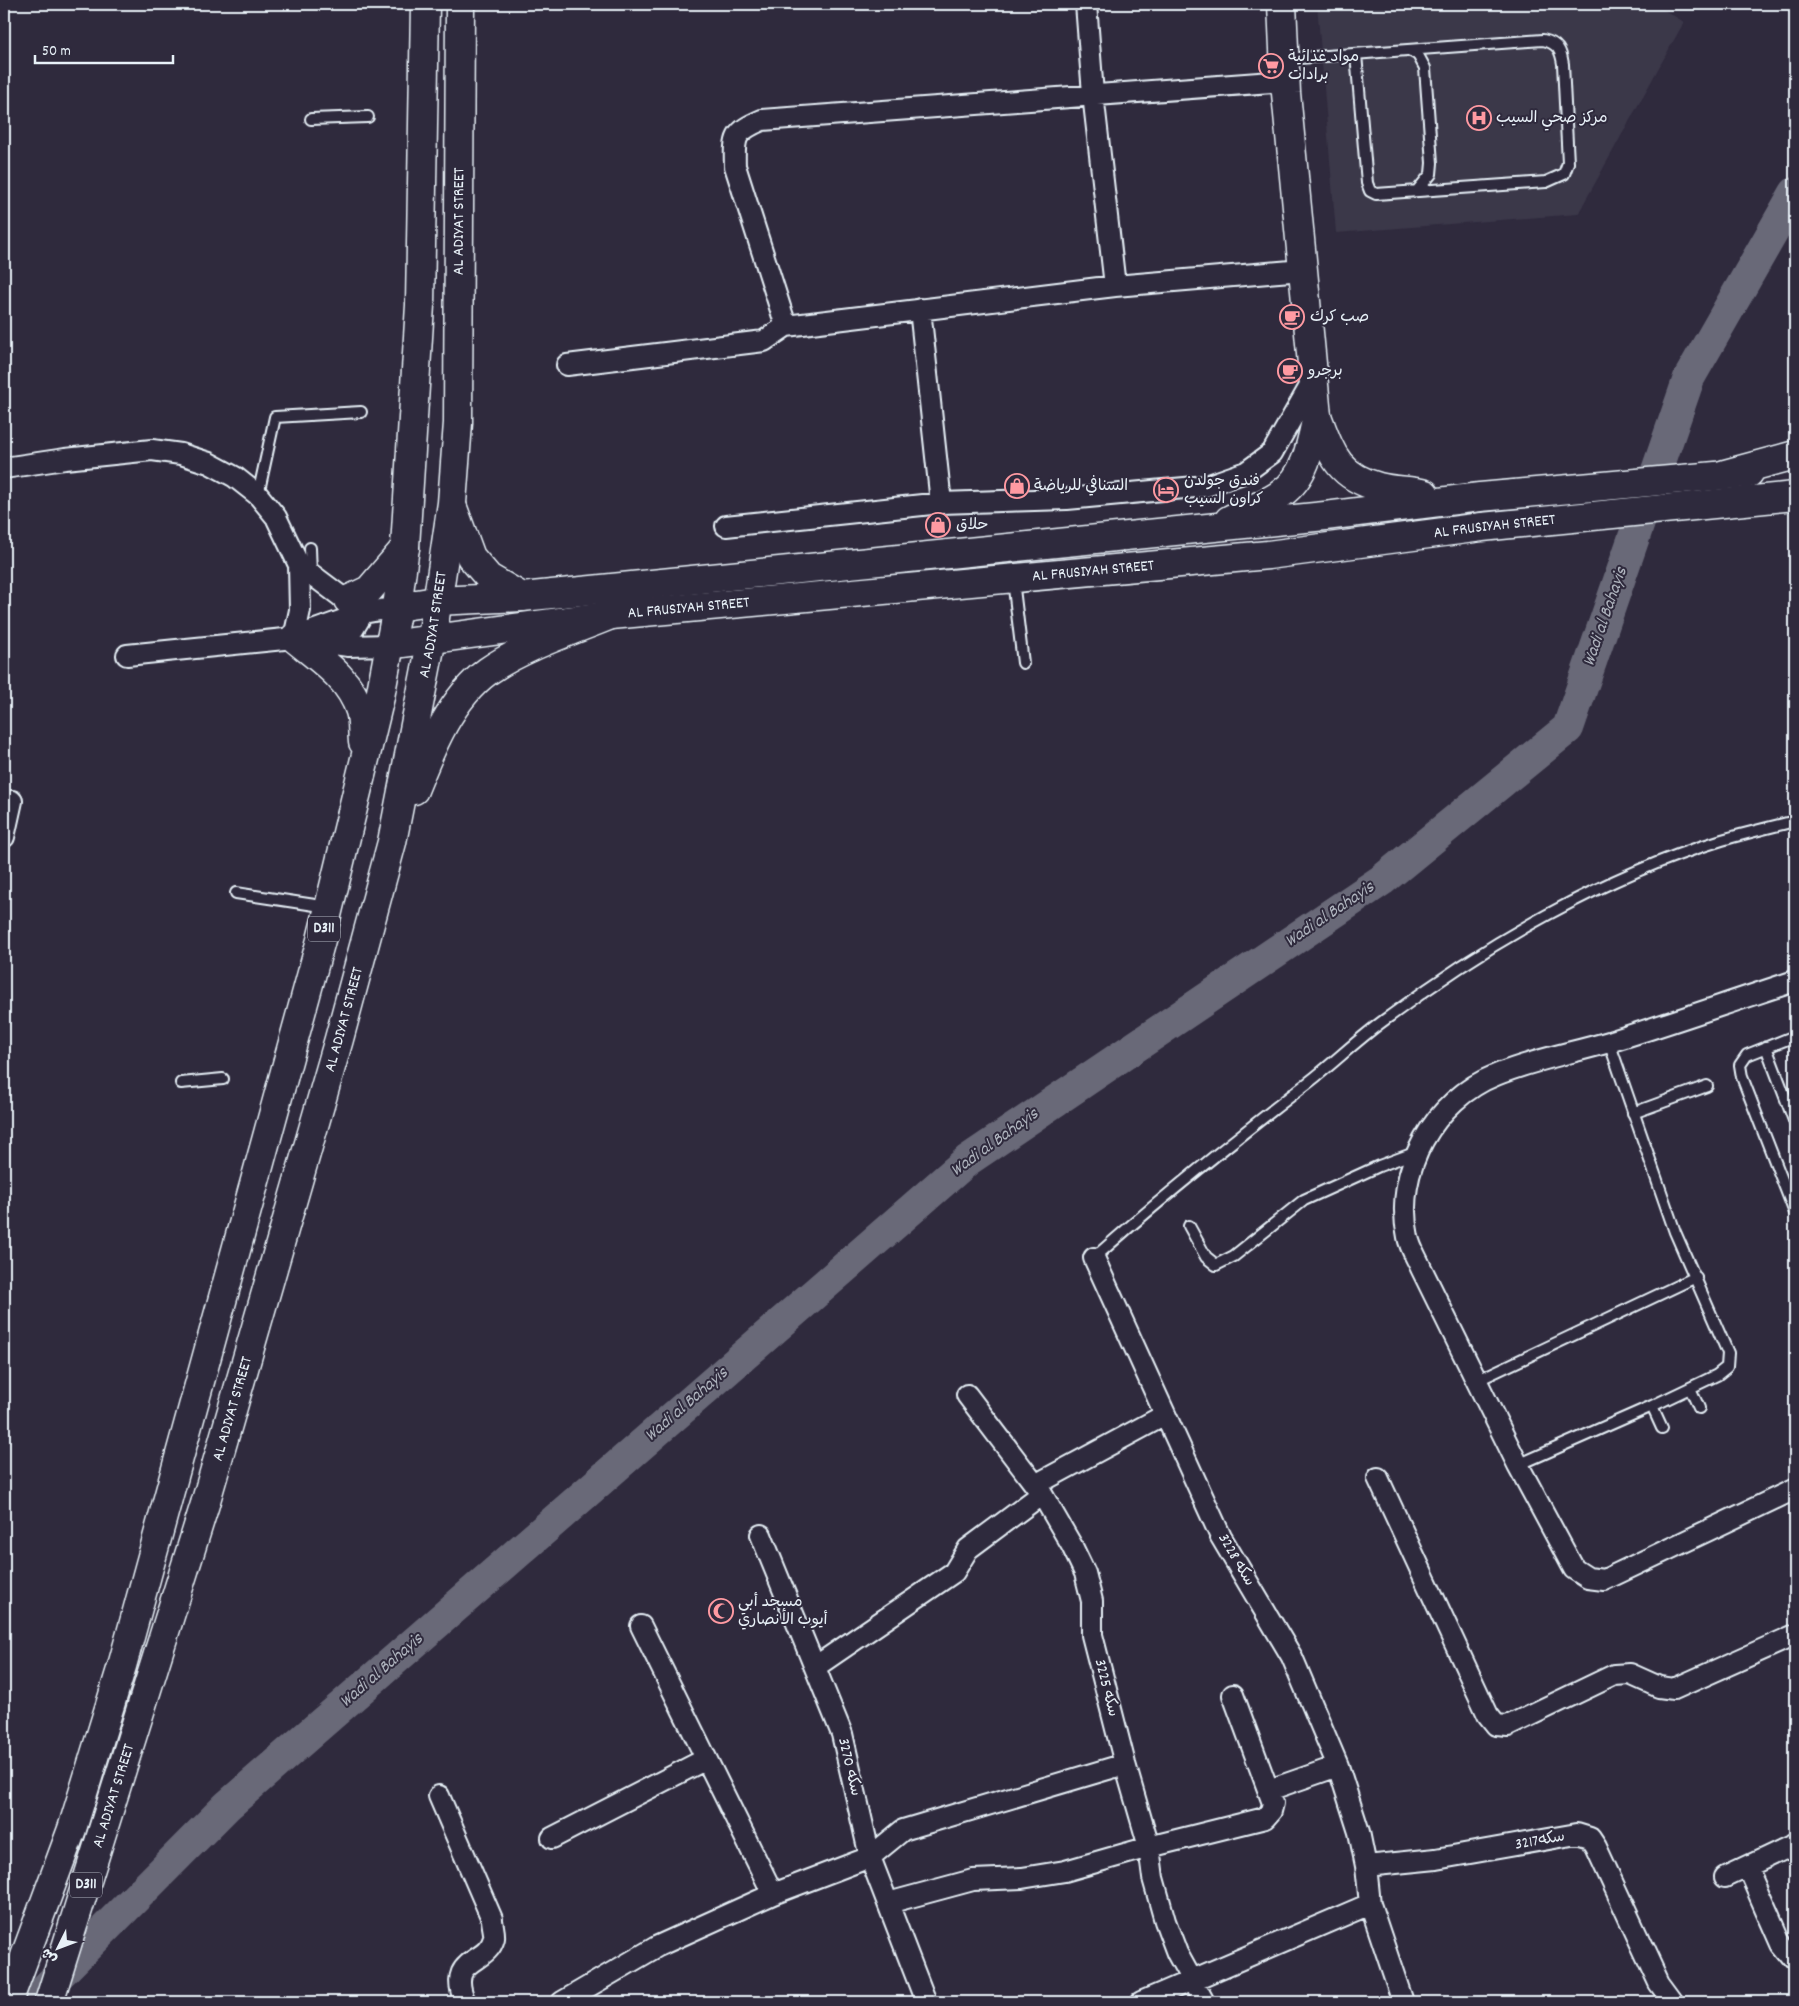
<svg xmlns="http://www.w3.org/2000/svg" width="1799" height="2006" font-family="Dekko,'Playpen Sans Arabic',sans-serif">
<style>
.built{fill:#3b3749}
.lines{fill:none;stroke-linecap:round;stroke-linejoin:round}
.river{stroke:#696978;stroke-width:32}
.lane-casing{stroke:#e8f1f8;stroke-width:14}
.street-casing{stroke:#e8f1f8;stroke-width:24}
.secondary-casing{stroke:#e8f1f8;stroke-width:31}
.primary-casing{stroke:#e8f1f8;stroke-width:31}
.highway-casing{stroke:#e8f1f8;stroke-width:31}
.lane{stroke:#2f2a3d;stroke-width:10}
.street{stroke:#2f2a3d;stroke-width:20}
.secondary{stroke:#2f2a3d;stroke-width:28}
.primary{stroke:#2f2a3d;stroke-width:28}
.highway{stroke:#2f2a3d;stroke-width:28}
.labels{text-anchor:middle;dominant-baseline:central;stroke-width:4;stroke-linejoin:round;paint-order:stroke}
.shield{fill:#2f2a3d;stroke:#b0b5c0;stroke-width:1}
.shield-label{font-size:15px;font-weight:bold;fill:#e8f1f8}
.poi-label{font-size:16px;fill:#e8f1f8;stroke:#2f2a3d;text-anchor:start}
.street-label{font-size:16px;fill:#e8f1f8;stroke:#2f2a3d}
.water-label{font-size:18px;font-style:italic;fill:#afb4be;stroke:#2f2a3d}
</style>
<rect width="100%" height="100%" fill="#2f2a3d"/>
<filter id="ink" filterUnits="userSpaceOnUse"><feTurbulence type="fractalNoise" baseFrequency=".02" numOctaves="2"/><feDisplacementMap in="SourceGraphic" scale="10" xChannelSelector="R" yChannelSelector="G"/><feConvolveMatrix kernelMatrix="1 2 1 2 8 2 1 2 1" color-interpolation-filters="sRGB"/></filter>
<g filter="url(#ink)">
<path class="built" d="M1317,4H1654L1684,22L1578,214L1336,233Z"/>
<g class="lines">
<path class="river" d="M32,2002L227,1806L968,1160L1382,880L1568,728L1689,378L1795,193"/>
<defs>
<path id="lane" d="M1409,50L1418,55L1425,68L1432,163L1431,174L1417,191
M1286,59L1543,40C1558,43 1561,51 1563,64L1568,163L1564,174L1546,182L1376,194L1370,191L1367,183L1356,54
M311,119L368,117
M258,495L275,417L361,412
M310,548L311,575
M1013,580L1023,663
M236,893L328,907
M1795,1036L1747,1055L1740,1065L1742,1077L1795,1213
M1766,1047L1795,1123
M181,1083L223,1079
M1633,1113L1707,1086
M1189,1226L1206,1257L1216,1265L1234,1256L1304,1200L1379,1166L1417,1152
M1094,1258C1163,1196 1235,1139 1309,1082C1336,1061 1361,1036 1390,1016C1488,943 1604,876 1722,840C1746,833 1771,827 1795,821
M1476,1381L1696,1277
M1690,1388L1699,1408
M1652,1406L1662,1428
M1518,1465L1652,1406L1717,1375L1727,1367L1728,1353L1675,1232L1609,1042"/>
<path id="street" d="M1086,4L1093,94L1115,286
M920,309L941,503
M786,326L735,166C734,137 734,132 762,120L1286,81
M567,365L764,341L786,326L1115,286L1303,270
M4,468L65,459L152,450L181,454L209,463L235,477L258,495L276,517L299,565L363,613L354,628L334,644
M726,526L941,503L1067,499L1206,486L1246,472L1272,453L1313,381
M296,637L363,613L397,607
M294,638L300,610L299,565
M127,655L294,638L348,646L389,645
M4,837L12,801
M1795,981C1733,1001 1671,1023 1609,1042C1572,1053 1532,1060 1496,1075C1435,1099 1393,1171 1408,1237C1410,1248 1417,1258 1421,1268L1518,1465L1574,1569L1588,1578L1604,1580L1795,1489
M1094,1258L1221,1537L1292,1657L1338,1766L1359,1832L1366,1866L1370,1904L1403,2002
M967,1395L1042,1494L1072,1546L1085,1573L1092,1601V1635L1125,1764L1149,1847L1153,1878L1165,1921L1177,1953L1204,2002
M1378,1478L1488,1715L1496,1725L1508,1726L1614,1675L1630,1674L1659,1687L1674,1689L1795,1635
M1035,1485L1165,1415
M761,1535L842,1734L870,1857L926,2002
M641,1626L773,1894L870,1857L903,1830L1125,1764
M815,1667L954,1572L968,1549L1042,1494
M1269,1790L1338,1766
M439,1796L492,1919C492,1924 495,1933 494,1938C487,1966 446,1956 465,2002
M552,1838L706,1759
M1366,1866L1436,1859L1577,1834L1590,1838L1596,1847L1659,1983L1673,2002
M1747,1867L1781,1944L1795,1961
M1725,1877L1795,1844
M888,1903L973,1880L1022,1878L1065,1871L1149,1847L1265,1818L1271,1811L1273,1803L1233,1695
M562,2002L658,1946L773,1894
M1141,2002L1370,1904"/>
<g id="secondary">
<path d="M1282,4L1286,93L1317,416C1331,453 1337,476 1379,487C1394,491 1410,490 1425,494"/>
<path d="M1229,520C1245,511 1268,504 1282,493C1306,476 1311,444 1317,416"/>
<path d="M397,607L436,601L522,597L1325,516L1480,497L1749,473"/>
<path id="s1" d="M389,645L611,615L1268,555L1482,527L1795,496"/>
</g>
<g id="primary">
<path d="M453,508L471,557L489,578L522,597"/>
<path d="M348,600L369,590L405,548"/>
<path d="M294,638C319,659 350,678 360,711C363,720 362,732 363,742"/>
<path d="M414,790C431,748 450,699 488,671C522,647 572,631 611,615"/>
<path d="M8,2002L72,1829L122,1666L321,940L380,697L397,607L405,547L420,305L425,4"/>
<path id="s2" d="M49,2002L205,1504L339,1039L392,842L432,638L452,503L458,423L460,4"/>
</g>
<path id="highway" d="M1725,474L1795,455"/>
</defs>
<use href="#lane" class="lane-casing"/>
<use href="#street" class="street-casing"/>
<use href="#secondary" class="secondary-casing"/>
<use href="#primary" class="primary-casing"/>
<use href="#highway" class="highway-casing"/>
<use href="#lane" class="lane"/>
<use href="#street" class="street"/>
<use href="#secondary" class="secondary"/>
<use href="#primary" class="primary"/>
<use href="#highway" class="highway"/>
</g>
</g>
<defs>
<symbol id="supermarket-ring" viewBox="-11 -11 22 22"><circle r="9.5" fill="#2f2a3d" stroke="#ff9aa2" stroke-width="1.5"/><path d="M-6-5.5h2.5l.6 2H6L4.5 2H-2.5L-4.4-4H-6ZM-1.5 3.2a1.3 1.3 0 1 0 .1 0ZM3 3.2a1.3 1.3 0 1 0 .1 0Z" fill="#ff9aa2"/></symbol>
<symbol id="hospital-ring" viewBox="-11 -11 22 22"><circle r="9.5" fill="#2f2a3d" stroke="#ff9aa2" stroke-width="1.5"/><path d="M-5-5h3v3.5h4V-5h3V5h-3V1.5h-4V5h-3Z" fill="#ff9aa2"/></symbol>
<symbol id="cafe-ring" viewBox="-11 -11 22 22"><circle r="9.5" fill="#2f2a3d" stroke="#ff9aa2" stroke-width="1.5"/><path d="M-5.5-4.5H6V0H3Q3 3.5 0 3.5H-2.5Q-5.5 3.5-5.5 0ZM3-3.2v2h1.7v-2ZM-6 4.5H4V6H-6Z" fill="#ff9aa2"/></symbol>
<symbol id="shop-ring" viewBox="-11 -11 22 22"><circle r="9.5" fill="#2f2a3d" stroke="#ff9aa2" stroke-width="1.5"/><path d="M-5-2.5h2.3a2.7 3.5 0 0 1 5.4 0H5L5.5 6h-11ZM-1.5-2.5h3a1.5 2.3 0 0 0-3 0Z" fill="#ff9aa2"/></symbol>
<symbol id="hotel-ring" viewBox="-11 -11 22 22"><circle r="9.5" fill="#2f2a3d" stroke="#ff9aa2" stroke-width="1.5"/><path d="M-6-4.5h1.5V1H6V5H4.5V3h-9V5H-6ZM-4 0a1.8 1.8 0 1 1 3.6 0ZM.5 0V-2.5h3Q6-2.5 6 0Z" fill="#ff9aa2"/></symbol>
<symbol id="mosque-ring" viewBox="-11 -11 22 22"><circle r="9.5" fill="#2f2a3d" stroke="#ff9aa2" stroke-width="1.5"/><path d="M3.5-4.9A6 6 0 1 0 3.5 4.9A5 5 0 1 1 3.5-4.9Z" fill="#ff9aa2"/></symbol>
</defs>
<g fill-rule="evenodd">
<use href="#supermarket-ring" x="1257" y="52" width="28" height="28"/>
<use href="#hospital-ring" x="1465" y="104" width="28" height="28"/>
<use href="#cafe-ring" x="1278" y="303" width="28" height="28"/>
<use href="#cafe-ring" x="1276" y="357" width="28" height="28"/>
<use href="#shop-ring" x="1003" y="472" width="28" height="28"/>
<use href="#hotel-ring" x="1152" y="476" width="28" height="28"/>
<use href="#shop-ring" x="924" y="511" width="28" height="28"/>
<use href="#mosque-ring" x="707" y="1597" width="28" height="28"/>
</g>
<g class="labels">
<g class="shield">
<rect x="308" y="916.5" width="32" height="25" rx="4"/>
<rect x="70" y="1872.5" width="32" height="25" rx="4"/>
</g>
<g class="shield-label">
<text x="324" y="929">D311</text>
<text x="86" y="1885">D311</text>
</g>
<g class="poi-label">
<text x="1288" y="57">مواد غذائية<tspan x="1288" dy="18">برادات</tspan></text>
<text x="1496" y="118">مركز صحي السيب</text>
<text x="1310" y="317">صب كرك</text>
<text x="1308" y="371">برجرو</text>
<text x="1184" y="481">فندق جولدن<tspan x="1184" dy="18">كراون السيب</tspan></text>
<text x="1034" y="486">السنافي للرياضة</text>
<text x="956" y="525">حلاق</text>
<text x="738" y="1602">مسجد أبي<tspan x="738" dy="18">أيوب الأنصاري</tspan></text>
</g>
<g class="street-label">
<text stroke="none"><textPath href="#s2" startOffset="1836">AL ADIYAT STREET</textPath></text>
<text stroke="none"><textPath href="#s1" startOffset="1112">AL FRUSIYAH STREET</textPath></text>
<text stroke="none"><textPath href="#s1" startOffset="708">AL FRUSIYAH STREET</textPath></text>
<text stroke="none"><textPath href="#s1" startOffset="302">AL FRUSIYAH STREET</textPath></text>
<text stroke="none"><textPath href="#s2" startOffset="1431">AL ADIYAT STREET</textPath></text>
<text stroke="none"><textPath href="#s2" startOffset="1026">AL ADIYAT STREET</textPath></text>
<text stroke="none"><textPath href="#s2" startOffset="621">AL ADIYAT STREET</textPath></text>
<text transform="translate(1236 1560) rotate(60)">سكه 3228</text>
<text transform="translate(1106 1688) rotate(76)">سكه 3225</text>
<text transform="translate(849 1767) rotate(77)">سكه 3270</text>
<text stroke="none"><textPath href="#s2" startOffset="216">AL ADIYAT STREET</textPath></text>
<text transform="translate(1540 1841) rotate(-10)">سكه3217</text>
</g>
<g class="water-label">
<text transform="translate(1606 617) rotate(-71)">Wadi al Bahayis</text>
<text transform="translate(1330 915) rotate(-34)">Wadi al Bahayis</text>
<text transform="translate(995 1143) rotate(-36)">Wadi al Bahayis</text>
<text transform="translate(687 1405) rotate(-41)">Wadi al Bahayis</text>
<text transform="translate(382 1671) rotate(-41)">Wadi al Bahayis</text>
</g>
</g>
<rect width="1799" height="2006" fill="none" stroke="#2f2a3d" stroke-width="20"/>
<rect x="10" y="10" width="1779" height="1986" fill="none" stroke="#e8f1f8" stroke-width="2" filter="url(#ink)"/>
<g transform="translate(58 1948) rotate(228)" stroke="#2f2a3d" stroke-width="4" paint-order="stroke">
<path d="M0-4L9 19L0 12L-9 19Z" fill="#e8f1f8"/>
<text y="-8" font-size="14" font-weight="bold" text-anchor="middle" fill="#e8f1f8">ش</text>
</g>
<path d="M35 55v8h138v-8" fill="none" stroke="#e8f1f8" stroke-width="2.5"/>
<text x="42" y="55" font-size="15" fill="#e8f1f8" stroke="#2f2a3d" stroke-width="4" paint-order="stroke">50 m</text>
</svg>
